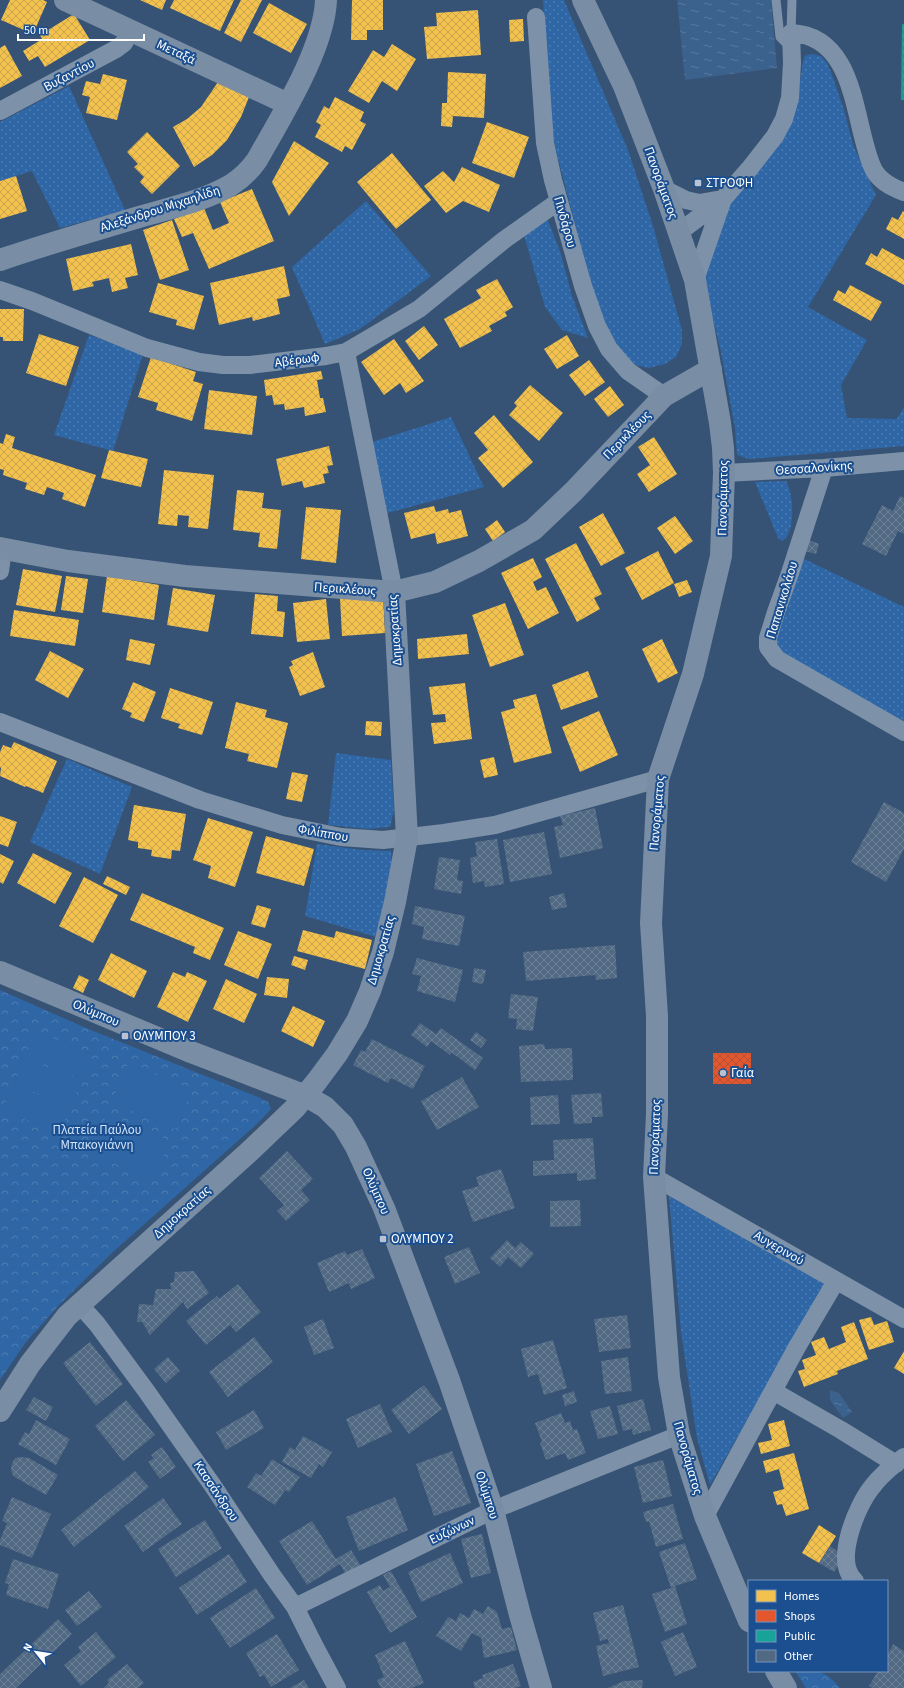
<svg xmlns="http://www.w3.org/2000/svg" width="904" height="1688" font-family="'Source Sans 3',sans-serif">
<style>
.grass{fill:url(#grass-dots)}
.forest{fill:url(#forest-crowns)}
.pitch{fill:#2f66a5}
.water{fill:url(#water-ripples)}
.homes{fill:url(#homes-cross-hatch)}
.shops{fill:url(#shops-cross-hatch)}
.public{fill:url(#public-cross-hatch)}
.building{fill:url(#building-cross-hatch)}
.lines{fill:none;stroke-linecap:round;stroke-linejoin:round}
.lane{stroke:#7d92a8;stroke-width:9}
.street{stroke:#7d92a8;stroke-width:18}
.secondary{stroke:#798da4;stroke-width:22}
.poi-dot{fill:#b9c2ce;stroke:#1b4f8f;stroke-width:1.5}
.labels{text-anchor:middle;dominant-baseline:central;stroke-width:4;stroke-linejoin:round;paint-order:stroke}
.street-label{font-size:13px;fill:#fff;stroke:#1b4f8f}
.poi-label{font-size:13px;fill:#fff;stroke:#1b4f8f;text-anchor:start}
.park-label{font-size:13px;fill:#cfe3fa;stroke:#1b4f8f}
</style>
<defs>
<pattern id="grass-dots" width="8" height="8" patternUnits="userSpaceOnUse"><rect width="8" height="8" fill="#2f66a5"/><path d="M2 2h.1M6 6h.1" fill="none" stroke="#4e7db2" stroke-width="1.8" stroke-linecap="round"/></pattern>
<pattern id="forest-crowns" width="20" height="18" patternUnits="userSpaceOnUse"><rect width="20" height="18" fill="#2f66a5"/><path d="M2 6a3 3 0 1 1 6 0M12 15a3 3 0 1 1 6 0" fill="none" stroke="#4e7db2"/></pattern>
<pattern id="water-ripples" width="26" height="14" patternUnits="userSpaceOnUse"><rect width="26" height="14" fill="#3b618d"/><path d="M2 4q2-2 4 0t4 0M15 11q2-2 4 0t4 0" fill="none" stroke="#58799e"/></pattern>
<pattern id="homes-cross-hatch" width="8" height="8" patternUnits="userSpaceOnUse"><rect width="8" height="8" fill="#f2c14e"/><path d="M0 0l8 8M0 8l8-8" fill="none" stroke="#c8a44e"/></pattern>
<pattern id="shops-cross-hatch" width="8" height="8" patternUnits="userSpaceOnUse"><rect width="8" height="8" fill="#e4572e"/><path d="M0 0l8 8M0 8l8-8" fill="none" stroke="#af5338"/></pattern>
<pattern id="public-cross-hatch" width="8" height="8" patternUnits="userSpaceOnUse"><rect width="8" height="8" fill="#17a398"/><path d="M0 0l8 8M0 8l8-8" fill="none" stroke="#278981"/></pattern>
<pattern id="building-cross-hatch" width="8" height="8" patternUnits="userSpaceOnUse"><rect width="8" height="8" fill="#526984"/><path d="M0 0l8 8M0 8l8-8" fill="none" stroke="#6c8096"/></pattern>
</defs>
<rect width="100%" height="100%" fill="#365274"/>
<path class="grass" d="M543,0H564L628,150L653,226L682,330V344L676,357L665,364L649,368L631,364L606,331L587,270L555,147L551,120Z
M811,54L821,56L827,63L831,72L844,110L853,145L876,195L808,307L867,340L841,385L847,418L897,419L904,407V446L749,459L737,455L735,428L721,352L703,278L728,201L797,103L803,61L805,56Z
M69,86L125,210L60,228L32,171L0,181V122Z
M366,201L431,276L360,329L325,344L292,267Z
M547,218L560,251L572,296L588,338L562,330L545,307L523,232Z
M89,335L143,354L113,451L54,435Z
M451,417L484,487L384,514L369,443Z
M786,481C794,494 796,534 782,541L778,538L755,482Z
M798,556L904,607V722L781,653L772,643Z
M336,753L391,760L394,810L390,827L368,829L328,825Z
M67,759L132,787L100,874L30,842Z
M317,844L362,850L391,851L392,870L380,938L305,916Z
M669,1196L825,1284L710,1485L697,1438L681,1332Z"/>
<path class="forest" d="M0,990L86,1028L258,1097L268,1102L271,1109L259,1122L113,1252L60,1304L26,1342L0,1380Z
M795,1671C817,1671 825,1669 840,1688H806Z"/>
<path class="pitch" d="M36,1031L93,1055L82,1080L25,1056Z
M25,1058L81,1082L70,1107L14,1084Z
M128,1063L192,1090L175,1129L112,1102Z
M13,1085L70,1108L59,1134L3,1110Z
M107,1114L170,1141L153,1180L90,1153Z"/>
<path class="water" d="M677,0H771L777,68L685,80Z
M830,1390L839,1393L852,1412L843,1418L830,1400Z"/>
<path class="homes" d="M10,0H43L47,2L33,34L1,20Z
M140,0H166L162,10Z
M174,0H234L220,31L170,8Z
M241,0H262L241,42L224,33Z
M352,0H383V30H367V40H351Z
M269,3L307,24L291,53L253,33Z
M478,10L481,55L427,59L424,27L437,26L436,13Z
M74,14L90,40L45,67L38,56L29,61L23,51L42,39L40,35Z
M523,19L524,41L510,42L509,20Z
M392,44L416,59L397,91L382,81L369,103L348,91L373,50L384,57Z
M5,45L22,76L0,88V48Z
M448,72L486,74L484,118L453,116L452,127L441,126L442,103H447Z
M103,74L127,80L117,120L86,113L90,97L82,95L86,81L100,84Z
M218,82L249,97L241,117L227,140L212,155L194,167L173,127L187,119L201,107Z
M335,97L364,112L360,121L366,124L352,150L345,146L342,152L315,137L321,125L316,122L324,106L329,109Z
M487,122L529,137L514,178L472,163Z
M147,132L180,166L152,194L140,182L144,177L134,167L138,164L127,152Z
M294,141L329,163L289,216L272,182Z
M392,153L431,200L396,229L357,182Z
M462,167L500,185L489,212L463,201L446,213L424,186L443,171L454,182Z
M16,176L27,211L0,219V181Z
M252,189L274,241L209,269L193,233L182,237L174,219L204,208L213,230L229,223L220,202Z
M903,211L904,212V239L886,229L892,217L898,220Z
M172,220L189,270L160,280L143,230Z
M131,244L138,275L125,278L128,288L112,292L109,278L92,282L94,286L73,291L66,259Z
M882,248L904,260V285L865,264L871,253L877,257Z
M284,266L290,296L277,299L280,314L253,321L252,317L219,325L210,283Z
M497,279L513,307L505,312L507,316L489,326L492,331L460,348L444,319L481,298L476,290Z
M158,283L204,296L194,330L176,325L177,320L149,312Z
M850,285L882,302L871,321L833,300L838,290L845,294Z
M0,309H24L23,341H3V337H0Z
M424,326L438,345L419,360L405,341Z
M39,334L79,347L66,386L26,373Z
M567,335L579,356L557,369L544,349Z
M394,339L424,381L406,393L400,383L384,395L361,362Z
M151,357L196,372L193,381L203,384L192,421L156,410L158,403L138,397Z
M589,360L605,382L585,396L569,375Z
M321,371L323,379L317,380L320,398H323L326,412L305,416L304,407L285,410L284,404L274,405L272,395L266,396L264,380Z
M530,385L563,413L539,441L509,415L517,406L514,403Z
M610,386L624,405L608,417L594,399Z
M209,390L257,396L252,435L204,429Z
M494,415L533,462L503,488L478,458L488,450L474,433Z
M6,434L15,437L12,448L96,475L85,507L62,499L64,493L47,487L44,495L25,489L27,483L3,475L4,470L0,469V443L3,444Z
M654,437L677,474L649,492L637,474L650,465L638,447Z
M329,446L333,465L327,466L329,473L323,474L325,483L304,488L302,481L282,486L276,459Z
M109,450L148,459L141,487L101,478Z
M164,470L214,475L208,529L188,527L189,516L178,515L177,526L158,524Z
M237,490L264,493L262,508L281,510L277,549L258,547L260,533L233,530Z
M434,506L436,512L448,509L449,513L461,510L468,536L437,544L435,533L411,539L404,513Z
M306,507L341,510L336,563L301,559Z
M603,513L625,553L601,566L579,527Z
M675,516L693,541L675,554L657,528Z
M497,520L505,532L493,541L485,529Z
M576,543L602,594L594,598L600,609L577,622L545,559Z
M658,551L674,583L642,600L625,568Z
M533,558L542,577L533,582L537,591L546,587L559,613L528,629L501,573Z
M23,569L62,576L55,612L16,605Z
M66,576L88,579L83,613L61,610Z
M107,576L159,585L154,620L102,612Z
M687,580L692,592L679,597L674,584Z
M173,588L215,595L208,632L167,625Z
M255,594L278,596L277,611L285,612L283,637L251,634Z
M383,595L385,633L342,636L340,598Z
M326,599L330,639L297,642L293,603Z
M505,603L524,655L490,667L472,615Z
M14,610L79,620L75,646L10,636Z
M467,634L469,654L418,659L417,639Z
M130,639L155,644L150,665L126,660Z
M662,639L678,673L658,683L642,649Z
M50,651L84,669L68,698L35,680Z
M313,652L325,687L300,696L289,667L293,665L291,661Z
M588,671L598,697L561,710L552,685Z
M133,682L156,692L144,722L130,717L132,713L122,709Z
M465,683L472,739L434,744L431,723L446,722L445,714L433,715L429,687Z
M170,688L213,702L202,735L178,728L180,724L161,718Z
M536,694L552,753L514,763L501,712L515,708L513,700Z
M236,702L267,710L265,717L288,723L277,768L247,761L249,754L225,748Z
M599,711L618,755L580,772L562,727Z
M366,721L382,722L381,736L365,735Z
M14,742L57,761L43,793L26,786L25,787L0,776L1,768L0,767V752L3,745L11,748Z
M494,757L498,775L484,778L480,760Z
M292,772L308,775L302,802L286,799Z
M134,805L186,814L180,851L172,850L171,859L151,856L152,850L138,848V842L128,840Z
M0,816L17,822L8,847L0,844Z
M208,818L253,832L235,887L208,878L211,866L193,860Z
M266,836L314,849L304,886L256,873Z
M33,853L72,873L55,904L17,883Z
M0,854L14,861L3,884L0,882Z
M107,876L130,887L126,895L103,884Z
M84,877L118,895L93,943L59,926Z
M142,893L224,928L210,960L193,953L195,947L130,920Z
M257,905L271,909L265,928L251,924Z
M303,930L334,938L336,931L372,940L365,969L297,951Z
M238,931L272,944L258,979L224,965Z
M111,953L147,971L134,998L98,980Z
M294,956L308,960L305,970L291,965Z
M173,972L185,977L187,972L207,981L188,1022L157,1007Z
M79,975L89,980L83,993L73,988Z
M267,977L289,979L287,998L264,995Z
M226,979L257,994L244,1023L213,1009Z
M293,1006L325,1021L313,1047L281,1031Z
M871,1317L874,1325L887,1321L894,1342L869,1350L859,1320Z
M854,1322L868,1359L837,1371L838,1374L804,1387L798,1371L805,1369L802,1360L816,1355L811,1342L824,1337L829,1349L846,1342L841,1327Z
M904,1351V1374L894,1368Z
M784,1420L790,1446L761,1454L758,1443L772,1440L768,1424Z
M794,1453L809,1509L786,1516L782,1504L777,1505L773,1492L784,1489L779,1469L766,1473L763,1461Z
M819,1525L836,1536L819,1563L802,1553Z"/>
<path class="shops" d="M713,1053H751V1084H713Z"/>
<path class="public" d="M902,24H904V100H901Z"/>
<path class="building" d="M900,496L904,498V534L898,531L886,556L862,544L882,505L893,511Z
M809,540L819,544L816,554L805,551Z
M884,802L904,813V849L886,882L851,862Z
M595,808L603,848L560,858L554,827L563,825L560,816Z
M544,832L552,874L510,882L503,840Z
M497,839L504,884L485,887L484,881L473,883L470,858L477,856L475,842Z
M439,857L460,860L457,880L463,881L461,894L434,889Z
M564,893L567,907L552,910L549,897Z
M415,906L465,916L459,946L422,939L424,927L412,924Z
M615,945L617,978L596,980L595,975L526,981L523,952Z
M417,958L463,970L455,1002L417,991L421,976L412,974Z
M474,968L486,970L483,984L472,982Z
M511,994L538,997L533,1031L516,1029L517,1019L508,1018Z
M420,1023L436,1034L441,1028L483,1058L475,1070L451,1052L450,1055L431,1041L427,1047L411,1035Z
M476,1032L487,1040L481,1048L470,1040Z
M372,1039L425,1066L413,1089L391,1078L388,1083L353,1065L361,1050L365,1052Z
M544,1044L545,1049L572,1048L573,1080L521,1082L519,1046Z
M462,1077L479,1107L437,1130L421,1101Z
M601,1093L603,1117H592V1123L574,1124L571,1095Z
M558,1095L560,1124L531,1125L530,1097Z
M593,1138L596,1179L577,1181V1173L533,1176V1161L554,1160L553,1140Z
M287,1151L313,1179L301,1190L310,1200L286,1221L277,1211L284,1205L259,1178Z
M501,1169L515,1208L473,1222L462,1191L479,1186L476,1177Z
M580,1200L581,1226L550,1227V1201Z
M507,1240L515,1248L521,1242L534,1254L521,1268L508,1257L500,1267L490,1258Z
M469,1247L480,1273L455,1284L444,1257Z
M362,1249L375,1278L351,1289L349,1283L329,1292L317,1263L345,1251L347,1255Z
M194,1271L209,1293L187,1309L183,1302L150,1335L142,1322H137L139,1304L153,1305L156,1289H171L170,1283L174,1282L175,1272Z
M238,1284L261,1312L236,1332L230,1325L206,1345L186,1321L217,1296L219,1299Z
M627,1315L631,1348L599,1352L594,1319Z
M323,1319L334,1348L314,1355L304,1327Z
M254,1337L273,1362L228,1397L209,1372Z
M553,1340L567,1388L544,1395L538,1374L528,1377L521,1349Z
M90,1342L123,1384L96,1406L63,1363Z
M168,1357L180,1371L166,1383L154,1369Z
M628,1357L632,1391L605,1394L601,1361Z
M424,1385L442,1409L409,1434L391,1410Z
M574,1391L577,1402L565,1406L562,1395Z
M34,1397L53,1407L46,1421L26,1410Z
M643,1399L651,1430L633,1435L632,1429L623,1431L617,1406Z
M126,1400L155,1435L123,1461L95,1426Z
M380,1404L392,1432L358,1448L346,1419Z
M610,1406L618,1434L598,1439L590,1411Z
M254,1410L264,1428L226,1450L216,1432Z
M561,1413L565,1423L570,1421L573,1430L577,1429L586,1453L568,1460L565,1453L546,1460L540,1443L542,1442L535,1423Z
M36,1420L70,1439L56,1465L18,1444L25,1432L29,1434Z
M303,1436L332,1452L323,1467L319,1464L311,1478L282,1462L290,1447L295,1450Z
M162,1447L176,1467L160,1479L148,1462L154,1458L151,1455Z
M452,1451L471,1503L434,1516L416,1464Z
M21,1457L29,1458L58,1475L46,1495L13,1476L11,1470L12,1463L15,1458Z
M272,1459L300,1477L289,1492L285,1490L275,1505L247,1487L256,1473L261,1476Z
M663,1460L672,1496L643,1503L634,1467Z
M135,1471L149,1487L74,1547L61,1530Z
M12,1497L51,1514L32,1558L0,1545V1540L7,1523L2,1521Z
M395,1497L408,1530L359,1551L346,1517Z
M163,1498L182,1524L143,1552L124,1526Z
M673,1504L683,1539L656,1547L649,1521L646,1522L643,1512Z
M205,1520L222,1548L176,1577L158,1549Z
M312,1521L336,1559L351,1550L361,1566L346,1575L340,1564L307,1585L279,1541Z
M482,1534L491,1573L471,1578L461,1539Z
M685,1543L697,1579L675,1586L687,1624L665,1632L652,1594L671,1588L659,1552Z
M830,1546L845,1556L834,1572L819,1563Z
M450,1553L463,1583L421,1602L408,1572Z
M229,1554L247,1582L197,1615L179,1588Z
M13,1559L59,1574L48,1609L6,1595L9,1584L5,1583Z
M391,1571L417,1617L390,1633L367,1592L380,1585L383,1591L390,1587L383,1575Z
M256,1588L275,1618L230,1648L210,1618Z
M89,1591L102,1607L77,1626L65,1610Z
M623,1605L639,1667L603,1676L596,1646L609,1643L608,1639L600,1641L593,1613Z
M488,1606L497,1612L502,1629L511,1627L517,1650L484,1658L481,1638L472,1633L461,1651L436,1636L448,1617L456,1621L460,1613L469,1618L474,1609L483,1614Z
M58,1619L72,1634L16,1688H0V1674Z
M96,1632L116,1657L81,1686L64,1665L81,1651L78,1647Z
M683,1632L697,1667L675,1676L661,1642Z
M277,1634L299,1670L271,1687L264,1675L260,1677L246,1653Z
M405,1641L424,1683L412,1688H381L377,1680L384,1677L375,1655Z
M893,1644L904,1651V1688H873L869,1686L878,1671H887V1656Z
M127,1664L144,1683L138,1688H104L109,1683L107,1680Z
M513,1664L521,1686L515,1688H475L473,1682L483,1678L482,1675Z
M304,1680L309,1688H290Z
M643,1680L642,1688H608L624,1681Z"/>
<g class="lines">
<path class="lane" d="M776,0L780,37L790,47
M791,33L792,0"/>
<path class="street" d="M536,17L545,143L553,180L583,286L597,326L609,349L628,371L664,396
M0,111L116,49L124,43L130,31
M664,189L686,200L699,203L722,199
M678,233L723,199L750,168L775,136L784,119L790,98L792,63L791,33C857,36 853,122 872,166C877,180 891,187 904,192
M695,280L723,199
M0,290L32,301L147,348L199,362L223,365H250L326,356L346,352L419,309L504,240L559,201
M346,352L394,592
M824,468L790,573L776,612L768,638V647L777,659L904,732
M724,473L824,468L904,461
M0,571L3,549
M0,722L200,800L282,825L341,837L383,840L444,833L495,825L658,779
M654,1177L904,1319
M79,1304L97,1324L147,1392L213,1486L272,1575L295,1607L314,1645L337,1688
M773,1391L841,1430L896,1464
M705,1516L797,1347L836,1281
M855,1581C833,1562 857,1505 872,1487C881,1475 892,1466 904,1457
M295,1607L493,1510L679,1435"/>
<path class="secondary" d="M65,0L288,104
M583,0L624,86L664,189L695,280L720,423L723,448L724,473L721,556L693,674L658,779L651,923L657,1016V1114L654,1177L669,1377L679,1435L705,1516L749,1621
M0,260C46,244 93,231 139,217C170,208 204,201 231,185C242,178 250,170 257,160C281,117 324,49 326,0
M0,548L68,561L185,576L394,592L435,582L479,561L533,530L573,492L664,396L711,369
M0,972L191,1052L306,1096L325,1107L343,1125L356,1147L384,1208L449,1380L493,1510L520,1615L541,1688
M0,1411L30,1364L67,1316L250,1151L295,1108L317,1081L337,1054L357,1021L370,991L383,952L395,902L407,838L394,592
M776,1671L786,1688"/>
</g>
<g class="poi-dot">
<rect x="694" y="179" width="8" height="8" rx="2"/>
<rect x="121" y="1032" width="8" height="8" rx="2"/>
<circle cx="723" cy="1073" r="4"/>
<rect x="379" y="1235" width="8" height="8" rx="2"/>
</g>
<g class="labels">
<g class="street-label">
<text transform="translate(176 52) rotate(25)">Μεταξά</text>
<text transform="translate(69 75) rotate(-28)">Βυζαντίου</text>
<text transform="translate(661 183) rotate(70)">Πανοράματος</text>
<text transform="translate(160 209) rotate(-18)">Aλεξάνδρου Mιχαηλίδη</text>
<text transform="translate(565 222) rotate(74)">Πινδάρου</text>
<text transform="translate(297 360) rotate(-8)">Αβέρωφ</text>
<text transform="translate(627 435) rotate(-46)">Περικλέους</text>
<text transform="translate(814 468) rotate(-4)">Θεσσαλονίκης</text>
<text transform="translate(723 498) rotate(-89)">Πανοράματος</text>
<text transform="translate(345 589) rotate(4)">Περικλέους</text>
<text transform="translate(782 600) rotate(-73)">Παπανικολάου</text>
<text transform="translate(395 630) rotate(-94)">Δημοκρατίας</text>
<text transform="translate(657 813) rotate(-85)">Πανοράματος</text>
<text transform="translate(323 833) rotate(10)">Φιλίππου</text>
<text transform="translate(381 950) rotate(-74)">Δημοκρατίας</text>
<text transform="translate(96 1013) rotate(23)">Ολύμπου</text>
<text transform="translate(655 1137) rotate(-88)">Πανοράματος</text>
<text transform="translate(376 1191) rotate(66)">Ολύμπου</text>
<text transform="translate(182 1212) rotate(-42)">Δημοκρατίας</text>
<text transform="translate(779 1248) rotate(30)">Αυγερινού</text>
<text transform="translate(688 1458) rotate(74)">Πανοράματος</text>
<text transform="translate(216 1491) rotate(56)">Κασσάνδρου</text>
<text transform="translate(487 1495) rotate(72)">Ολύμπου</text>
<text transform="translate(452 1530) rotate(-26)">Ευζώνων</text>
</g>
<g class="poi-label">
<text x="706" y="183">ΣΤΡΟΦΗ</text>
<text x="133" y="1036">ΟΛΥΜΠΟΥ 3</text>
<text x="731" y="1073">Γαία</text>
<text x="391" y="1239">ΟΛΥΜΠΟΥ 2</text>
</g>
<g class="park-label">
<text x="97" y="1130">Πλατεία Παύλου<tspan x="97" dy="15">Μπακογιάννη</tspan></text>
</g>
</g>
<rect x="748" y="1580" width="140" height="92" fill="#1b4f8f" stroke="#7695bc"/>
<rect x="756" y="1590" width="20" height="12" fill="#f2c14e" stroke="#7695bc"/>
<text x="784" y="1600" font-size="12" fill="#ffffff">Homes</text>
<rect x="756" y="1610" width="20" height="12" fill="#e4572e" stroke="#7695bc"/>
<text x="784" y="1620" font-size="12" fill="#ffffff">Shops</text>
<rect x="756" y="1630" width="20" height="12" fill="#17a398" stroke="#7695bc"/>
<text x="784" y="1640" font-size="12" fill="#ffffff">Public</text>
<rect x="756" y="1650" width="20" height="12" fill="#526984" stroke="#7695bc"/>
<text x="784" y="1660" font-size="12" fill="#ffffff">Other</text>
<g transform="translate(36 1652) rotate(300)" stroke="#1b4f8f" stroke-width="3" paint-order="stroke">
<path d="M0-3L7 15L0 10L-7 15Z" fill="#ffffff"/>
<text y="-6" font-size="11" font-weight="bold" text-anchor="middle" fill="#ffffff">N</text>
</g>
<path d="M18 34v6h126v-6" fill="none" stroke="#ffffff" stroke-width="2"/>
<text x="24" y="34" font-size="12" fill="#ffffff" stroke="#1b4f8f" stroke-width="3" paint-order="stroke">50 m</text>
</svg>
